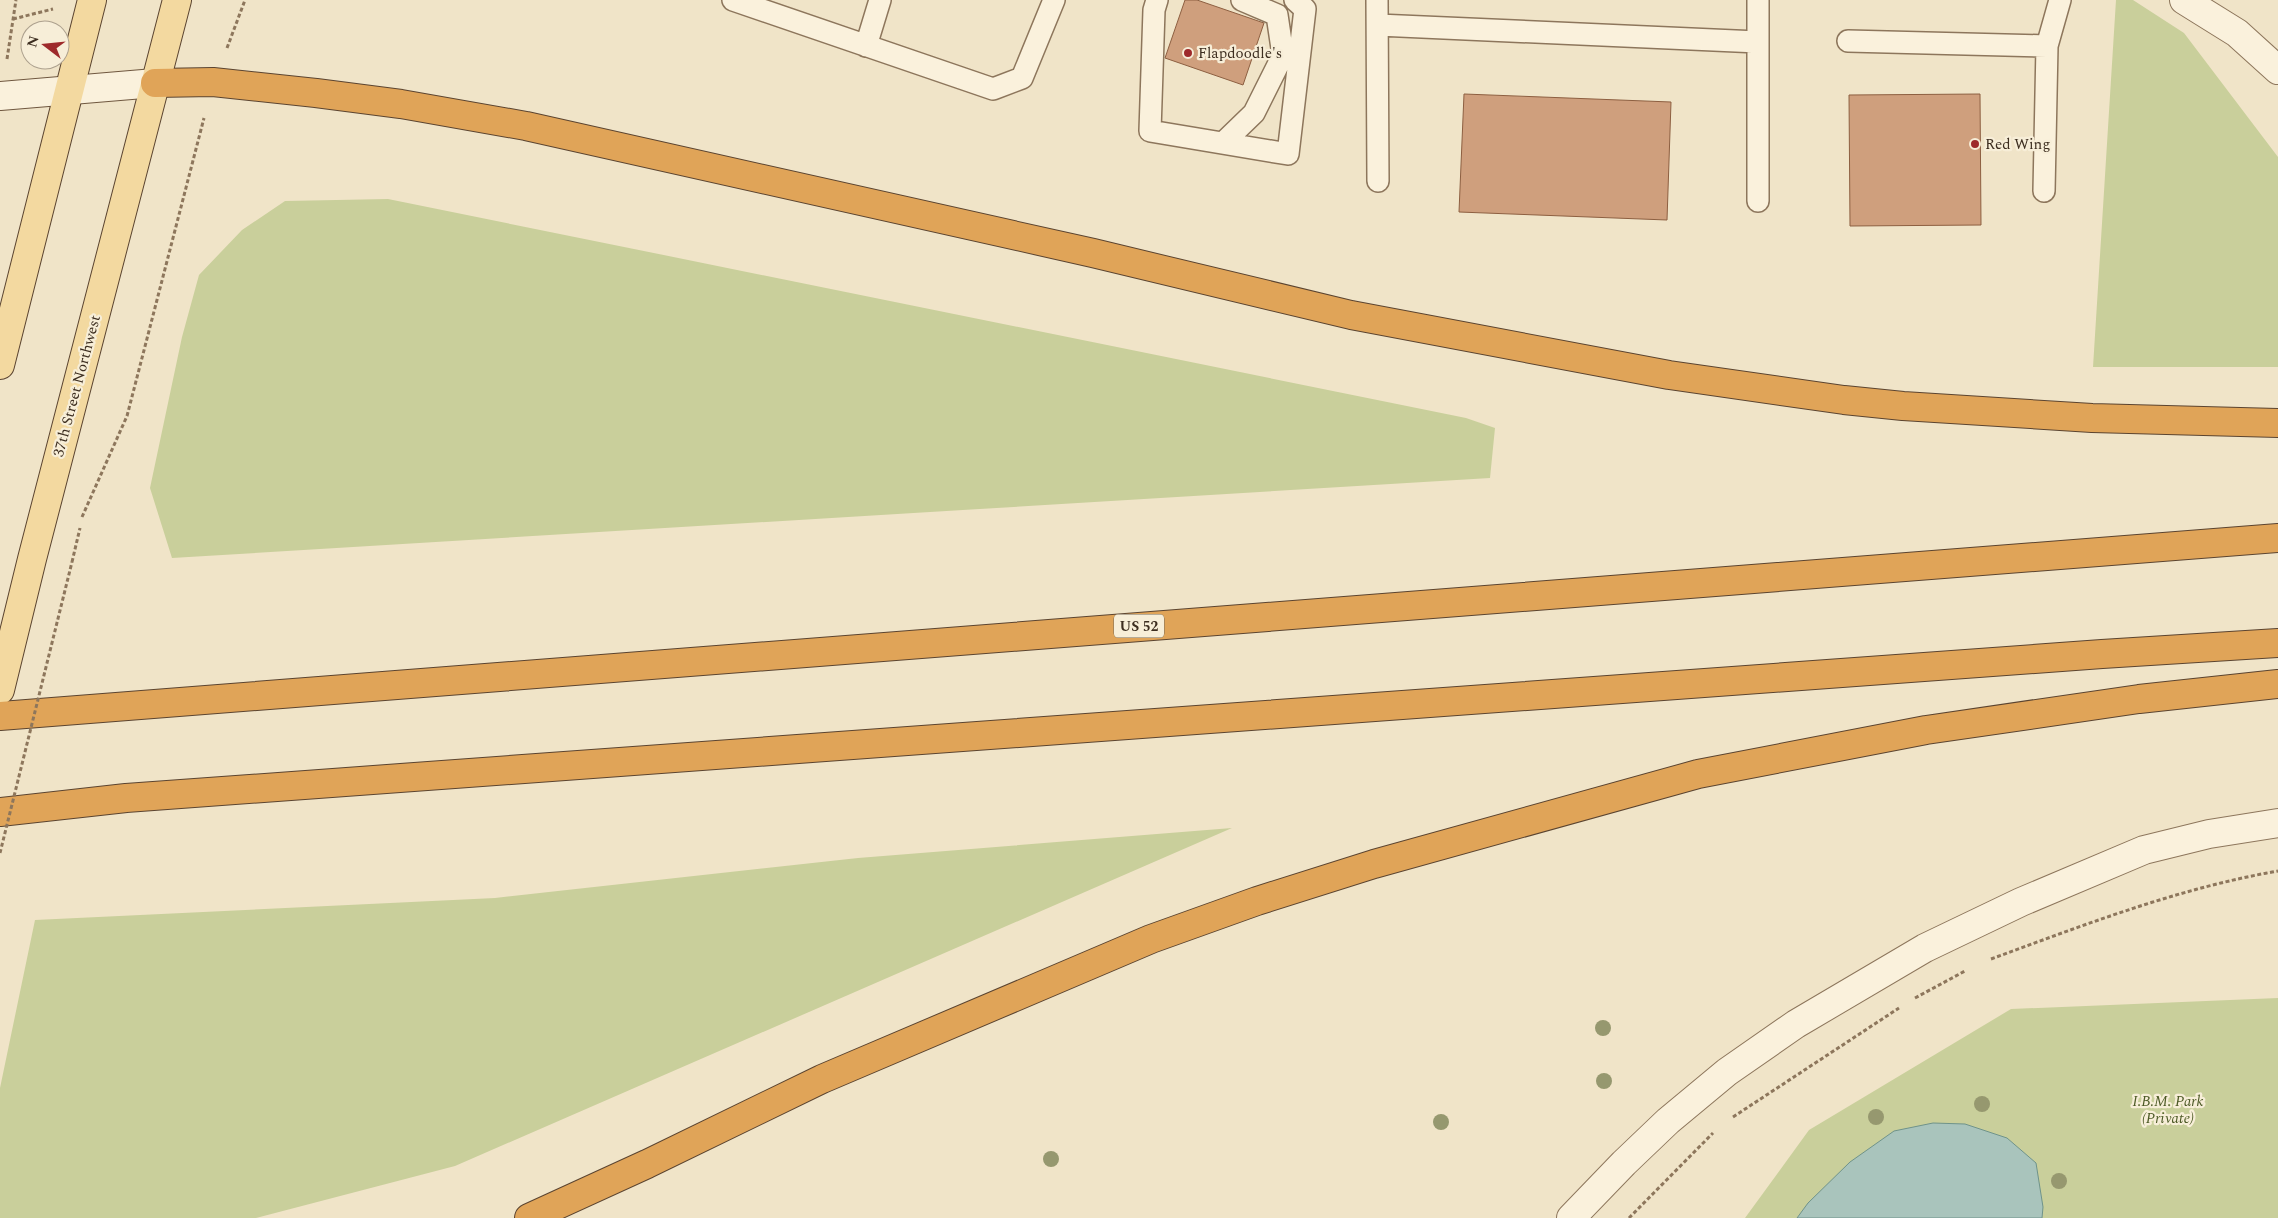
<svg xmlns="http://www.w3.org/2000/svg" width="2278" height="1218" font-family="Spectral,serif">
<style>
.green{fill:#c9cf9b}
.water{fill:#a9c4bc;stroke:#6f938a}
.building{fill:#cf9f7d;stroke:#8d5f41}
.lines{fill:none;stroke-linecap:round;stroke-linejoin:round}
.service-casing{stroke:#8d765c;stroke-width:24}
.tertiary-casing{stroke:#8d765c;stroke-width:30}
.secondary-casing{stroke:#6f573f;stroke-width:30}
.primary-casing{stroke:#5b4430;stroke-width:30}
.motorway-casing{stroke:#5b4430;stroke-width:30}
.path{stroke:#8d765c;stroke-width:3;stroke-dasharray:4 2.5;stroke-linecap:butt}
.service{stroke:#faf1dc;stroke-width:21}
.tertiary{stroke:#faf1dc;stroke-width:28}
.secondary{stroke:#faf1dc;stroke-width:28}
.primary{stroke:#f3d9a0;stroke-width:28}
.motorway{stroke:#e0a458;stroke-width:28}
.path-bridge{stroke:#8d765c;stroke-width:3;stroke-dasharray:4 2.5;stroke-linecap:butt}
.tree{fill:#96986f}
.poi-dot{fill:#9e2a2b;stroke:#f7eed8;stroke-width:2}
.labels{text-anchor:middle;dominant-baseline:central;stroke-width:4.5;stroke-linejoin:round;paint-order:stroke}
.shield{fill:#f7eed8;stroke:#756857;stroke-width:1}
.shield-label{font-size:14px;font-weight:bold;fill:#3d2e20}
.poi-label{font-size:15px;fill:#3d2e20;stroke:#f7eed8;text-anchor:start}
.street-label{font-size:15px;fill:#3d2e20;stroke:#f7eed8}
.park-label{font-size:15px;font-style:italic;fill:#4d5a26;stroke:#f7eed8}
</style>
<rect width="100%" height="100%" fill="#f0e4c8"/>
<path class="green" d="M2116,0H2133L2184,33L2278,157V367H2093Z
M388,199L1466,418L1495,428L1490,478L172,558L150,488L182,337L199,275L242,230L285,201Z
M1232,828L455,1166L256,1218H0V1088L35,920L495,898L858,858Z
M2278,998V1218H1745L1809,1130L2011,1009Z"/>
<path class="water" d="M1933,1123L1965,1124L2007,1138L2036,1163L2043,1207L2042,1218H1797L1808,1203L1850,1162L1894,1131Z"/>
<path class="building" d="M1185,0H1197L1264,23L1243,85L1165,58Z
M1464,94L1671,102L1667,220L1459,212Z
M1980,94L1981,225L1850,226L1849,95Z"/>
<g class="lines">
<defs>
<path id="service" d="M733,0L993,89L1022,78L1054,0
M1157,0L1154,10L1150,131L1288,154L1305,9L1295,0
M1377,0L1378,181
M1378,25L1758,42V0
M1848,41L2047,46
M1758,42V201
M866,46L880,0
M1223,143L1254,113L1283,55L1277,15L1242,0
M2044,191L2047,46L2060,0"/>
<path id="tertiary" d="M2184,0L2237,33L2278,70
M1571,1218L1624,1163L1668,1121L1727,1072L1796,1024L1925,948L2021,902L2144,850L2209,834L2278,823"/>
<path id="secondary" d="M0,96L155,83"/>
<path id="primary" d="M0,365L92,0
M0,690L32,559L177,0"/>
<path id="motorway" d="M155,83L213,82L316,93L401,104L526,126L1093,253L1351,315L1669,375L1844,400L1903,406L2092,418L2278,423
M0,716L2278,538
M0,812L126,798L2102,654L2278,643
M529,1218L647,1164L822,1079L1151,939L1257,901L1374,864L1698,774L1926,730L2139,699L2278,684"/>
</defs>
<use href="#service" class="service-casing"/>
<use href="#tertiary" class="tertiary-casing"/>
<use href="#secondary" class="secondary-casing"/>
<use href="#primary" class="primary-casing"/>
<use href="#motorway" class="motorway-casing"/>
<path class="path" d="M13,19L53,9
M227,48L245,0
M7,59L16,0
M82,517L127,416L204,118
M72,562L80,528
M1991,959C2084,925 2179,888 2278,871
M1915,998L1965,971
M1733,1117L1899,1008
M1629,1218L1713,1133"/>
<use href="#service" class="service"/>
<use href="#tertiary" class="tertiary"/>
<use href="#secondary" class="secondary"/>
<use href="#primary" class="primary"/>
<use href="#motorway" class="motorway"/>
<path class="path-bridge" d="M0,853L72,562"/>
</g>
<g class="tree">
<circle cx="1603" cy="1028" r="8"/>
<circle cx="1604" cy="1081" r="8"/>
<circle cx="1982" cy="1104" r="8"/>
<circle cx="1876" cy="1117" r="8"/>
<circle cx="1441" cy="1122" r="8"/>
<circle cx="1051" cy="1159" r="8"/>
<circle cx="2059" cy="1181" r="8"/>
</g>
<g class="poi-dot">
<circle cx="1188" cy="53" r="5"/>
<circle cx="1975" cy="144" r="5"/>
</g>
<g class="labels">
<rect class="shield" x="1114" y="614.5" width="50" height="23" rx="4"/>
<g class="shield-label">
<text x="1139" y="626">US 52</text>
</g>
<g class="poi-label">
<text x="1198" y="53">Flapdoodle's</text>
<text x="1985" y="144">Red Wing</text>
</g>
<g class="street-label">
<text transform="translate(77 386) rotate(-75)">37th Street Northwest</text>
</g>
<g class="park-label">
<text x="2168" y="1101">I.B.M. Park<tspan x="2168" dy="17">(Private)</tspan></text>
</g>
</g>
<g transform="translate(45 45) rotate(286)"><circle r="24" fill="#f7eed8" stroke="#ada18e"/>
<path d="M0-4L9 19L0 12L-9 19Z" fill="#9e2a2b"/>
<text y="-8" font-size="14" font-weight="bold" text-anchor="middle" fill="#3d2e20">N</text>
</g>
</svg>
